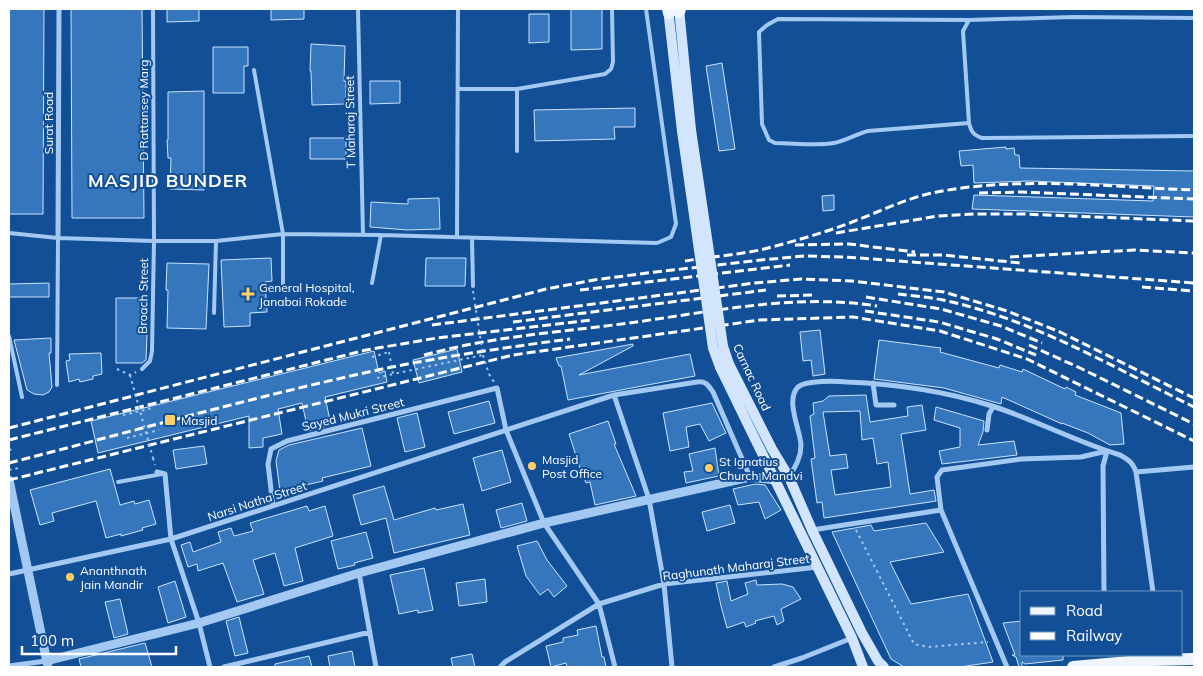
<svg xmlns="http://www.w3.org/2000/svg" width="1203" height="676" font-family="Mulish,sans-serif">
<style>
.building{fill:#3676bc;stroke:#cae3fd;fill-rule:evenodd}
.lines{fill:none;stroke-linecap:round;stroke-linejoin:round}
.path{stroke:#a3c9f3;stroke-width:2;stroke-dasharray:2.5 4;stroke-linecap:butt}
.service{stroke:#a3c9f3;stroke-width:4}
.minor{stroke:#a3c9f3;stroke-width:5}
.tertiary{stroke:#a3c9f3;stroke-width:9}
.secondary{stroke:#d2e5fd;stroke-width:10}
.primary{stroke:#eef5ff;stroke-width:12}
.rail{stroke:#fff;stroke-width:3;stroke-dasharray:9 4;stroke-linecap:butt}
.path-bridge{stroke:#a3c9f3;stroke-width:2;stroke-dasharray:2.5 4;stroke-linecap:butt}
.secondary-bridge{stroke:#d2e5fd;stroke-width:10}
.poi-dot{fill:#ffce64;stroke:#124f96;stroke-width:2}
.labels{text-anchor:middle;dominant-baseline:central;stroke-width:4;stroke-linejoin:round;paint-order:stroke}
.street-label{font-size:12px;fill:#fff;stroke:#124f96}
.poi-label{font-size:12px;fill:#fff;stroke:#124f96;text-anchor:start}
.district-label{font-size:18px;font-weight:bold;letter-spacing:1px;fill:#fff;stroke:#124f96}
</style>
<rect width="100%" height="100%" fill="#124f96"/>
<path class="building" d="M9,9H44L43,214H9Z
M71,9H142L144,218H72Z
M167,9H199V21L167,22Z
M271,9H304V19L271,20Z
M571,9H602V49L571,50Z
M529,14H549V42L529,43Z
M311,44L345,46L344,81H346V104L312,105L311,71H310Z
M213,47H248V66H244V93H213Z
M722,63L735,149L719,151L706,66Z
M370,81H400V103L370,104Z
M204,91V190L170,189L171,158H168L167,140H168V92Z
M635,108V127H614L615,139L535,141L534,110Z
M310,138H346V159H310Z
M1006,147V149L1014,148L1015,155H1019L1020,168L1194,171V217L972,209L974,195L1153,201L1154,186L1029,181L974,183L973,165L961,166L959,151Z
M834,195V210L823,211L822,196Z
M439,198L440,229L407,230L370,227L371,202L408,204V199Z
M271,258L272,281L265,282L267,312L250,313V326L224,327L221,260Z
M426,258H466L465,286H425Z
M167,263L209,264L206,329L167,328L168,290H166Z
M49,283V297H9V284Z
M116,298H145L147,335L146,360L142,363H116Z
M820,330L825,374L813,376L811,360L803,361L800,332Z
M51,338V353H49L52,387L49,392L43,395L34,394L27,390L14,340Z
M879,340L941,348L940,352L999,368L1000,365L1022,372L1023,369L1065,389L1066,387L1076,392L1075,395L1121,413L1124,444L1110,445L1088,433L1062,423V424L1002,397L1001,404L944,388L874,379Z
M633,344V346L579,375L690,354L695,376L568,400L561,366H559L556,358Z
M457,349L462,372L419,383L413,360Z
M374,351L379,373L385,371L387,382L325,397L331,425L308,431L302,403L278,409L282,434L263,438V447L249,448V416L98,453L91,421Z
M101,353L102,374L93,376V379L80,382L79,379L69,382L66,361L70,360L69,354Z
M866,395L870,422L908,416L907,407L922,405L926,430L901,434L910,494L934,490L936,501L824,518L822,502L817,503L811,459L815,458L810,416L814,414L813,403L823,401L829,396ZM860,411L862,440L873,438L877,464L888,462L891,487L835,495L831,470L848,468L846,454L830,456L823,412Z
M489,401L495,423L454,434L448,412Z
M712,403L726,433L709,441L700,424L686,427L689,447L670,451L663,413Z
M936,407L984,421L983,432L978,445L1014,441L1017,455L942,464L939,451L960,447V428L934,420Z
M417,413L425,447L405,452L397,418Z
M608,421L616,444H614L636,496L595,505L590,482L586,483L580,468L569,434Z
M362,428L371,466L322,478L323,481L280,491L276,461L279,450L289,445Z
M204,446L207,464L176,469L173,450Z
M715,448L719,476L686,483L684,472L693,471L689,454Z
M502,450L511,482L482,491L473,458Z
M110,469L120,505L134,501L135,504L149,500L156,524L142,528L143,530L121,536V534L106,538L96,501L52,513L54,521L40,525L30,490Z
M755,484L765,485L781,510L765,519L759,502L738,505L733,489Z
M384,486L394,520L435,508L436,510L463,504L470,535L394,553L386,518L361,525L353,495Z
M522,503L527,521L501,528L496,510Z
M730,505L735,523L707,531L702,512Z
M307,506L309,511L325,506L333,536L295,548L303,581L284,586L275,553L253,560L264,594L237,602L223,563L198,571L197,564L188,567L181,545L190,542L193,552L221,542L218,532L231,528L234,536L253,531L250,523Z
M926,523L944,552L890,562L911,604L968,594L993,662L960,667H904L891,659L832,532L871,525L874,531Z
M366,532L373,558L354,563L355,565L338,569L331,541Z
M537,541L547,560L567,586L554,597L548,589L540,595L526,576L517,546Z
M424,568L433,610L418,613V610L399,614L390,575Z
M485,579L487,602L459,606L456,583Z
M756,580L757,585L782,584L793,587L801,599L781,609L784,621L777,625L774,616L755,621L756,623L746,627L744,622L727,628L721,606L716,583L727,581L731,601L748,594L745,583Z
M175,581L186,617L168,623L158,587Z
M120,599L128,634L114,638L105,602Z
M239,617L248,653L235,656L226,621Z
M1022,621V655H1063V660L1025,664L1022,662V667H1019L1016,657L1012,655H1015L1003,623Z
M596,626L602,657H604L606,667H567L566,663L551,667L546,646L563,642V638L578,635L577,630Z
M145,643L152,667H81L79,659Z
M352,651L355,667H330L328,656Z
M472,654L475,667H453L451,658Z
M309,656L312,667H275V664Z"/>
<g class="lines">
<path class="path" d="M372,357L389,352
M117,369L130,375L136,372
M489,374L494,382
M377,378L393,374
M123,415L153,408
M127,438L159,430
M9,450L14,449
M153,458L155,465
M9,470L19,468
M856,530L914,644L928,647L988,642"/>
<path class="service" d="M358,9L363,235
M1194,18L1073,17L969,20L963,31L969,123C971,131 973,135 982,138L1194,136
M969,20L778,19L767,25L759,32L762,124L769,140L775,143C793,143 817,146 834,143C846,141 856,134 868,131L969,123
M254,70L283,234V287
M458,89H517L605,74L611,69L613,62L612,9
M517,89V151
M9,233L58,238L154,241H216L283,234L381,235L657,243L671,237L676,224L646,9
M457,237L458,9
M472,238L473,286
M372,283L381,235
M214,313L216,241
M9,336L22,397
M142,369L150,361L152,351L154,241L153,9
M57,385L58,238
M118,482L162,474"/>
<path class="minor" d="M58,238L59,9
M873,383L876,405H894
M614,395L649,499L664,584L672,667
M987,430L989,414L993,407
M157,472L165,474L171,539L199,623L210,667
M1136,472L1194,467
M789,477C795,467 801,458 801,445C800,429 785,400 798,387C806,380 836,381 847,382C896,384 945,391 992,406C1036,420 1076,442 1120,455C1129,460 1133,463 1136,472L1153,592
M273,506L268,464L271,449L287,441L497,388L506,430L544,523L599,604L615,667
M812,530L941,510
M359,573L376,667
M9,574L171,539L614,395L697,382C706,381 708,385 713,392L750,477
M1104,592L1103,466L1107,451
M9,666L46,661
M224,667L370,632
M500,667L505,662L599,604L664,584L818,567
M774,667L802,658L852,638
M1007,667L941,510L937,477L942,470L1021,459L1081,457L1107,451"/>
<path class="tertiary" d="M9,480L48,667
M46,661L199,623L359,573L544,523L750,477L776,480"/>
<path class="secondary" d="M668,9L682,131
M679,9L691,130
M729,364L772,449L789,477L812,530L862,633L878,661L884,667
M720,367L852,638L863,667"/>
<path class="primary" d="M668,9L669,13
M679,12L680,9
M1073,667L1152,660L1194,659"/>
<path class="rail" d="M979,193L1021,192L1194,199
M836,233L938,216L974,214H1023L1194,221
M795,245L849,244L915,252
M907,255H943L1020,263
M1010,257L1134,250L1194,253
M685,261C709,257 735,255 760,250C784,244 809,237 833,229C867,218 901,199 937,192C1020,176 1110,187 1194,190
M1142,287L1194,291
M580,290L790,265
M898,294C912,296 928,297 943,300C1032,319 1113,367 1194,407
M777,296L816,295
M866,297L941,309L1001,326L1042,343
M865,311L939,322L997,339L1036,355
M513,322L766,290
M432,325L755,283L801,279L852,281L944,292L1007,311L1060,332L1194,398
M1029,345L1080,368L1194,424
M424,355C440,351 456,347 472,344C524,334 577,330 629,323C711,312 795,293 877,306
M9,428L546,289L594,280L647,273L761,260L804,256L845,257L1194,283
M9,440L366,350L437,338L591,320
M9,463C134,431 260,395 387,368C447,356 509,347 570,339
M9,480L513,355L760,320L853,317L940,331L1027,359L1194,441"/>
<path class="path-bridge" d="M473,291L483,355L489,374
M389,352L393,374L483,355
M130,375L153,458"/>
<path class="secondary-bridge" d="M691,130L723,346L729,364
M682,131L713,348L720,367"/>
</g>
<g class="poi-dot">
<path d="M245.5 286.5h5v5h5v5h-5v5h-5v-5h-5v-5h5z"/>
<rect x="164" y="414" width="12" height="12" rx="2.5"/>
<circle cx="532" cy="466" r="5"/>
<circle cx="709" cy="468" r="5"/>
<circle cx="70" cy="577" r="5"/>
</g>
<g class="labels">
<g class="street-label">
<text transform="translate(143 110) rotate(-90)">D Rattansey Marg</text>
<text transform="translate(350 122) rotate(-91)">T Maharaj Street</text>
<text transform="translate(48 123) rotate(-90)">Surat Road</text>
<text transform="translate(143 296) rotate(-89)">Broach Street</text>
<text transform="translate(752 377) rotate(65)">Carnac Road</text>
<text transform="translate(353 414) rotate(-14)">Sayed Mukri Street</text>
<text transform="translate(257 501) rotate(-18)">Narsi Natha Street</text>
<text transform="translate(736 567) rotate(-7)">Raghunath Maharaj Street</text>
</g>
<g class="poi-label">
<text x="259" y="287">General Hospital,<tspan x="259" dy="14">Janabai Rokade</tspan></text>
<text x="181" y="420">Masjid</text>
<text x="542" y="459">Masjid<tspan x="542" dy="14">Post Office</tspan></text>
<text x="719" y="461">St Ignatius<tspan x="719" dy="14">Church Mandvi</tspan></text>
<text x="80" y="570">Ananthnath<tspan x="80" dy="14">Jain Mandir</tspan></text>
</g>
<g class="district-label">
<text x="168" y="180">MASJID BUNDER</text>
</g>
</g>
<rect width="1203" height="676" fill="none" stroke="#ffffff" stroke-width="20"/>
<rect x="1020" y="591" width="162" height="65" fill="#124f96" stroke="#7195c0"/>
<rect x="1030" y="607" width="25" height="8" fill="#eef5ff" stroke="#7195c0"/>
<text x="1066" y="616" font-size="15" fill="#ffffff">Road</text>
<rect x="1030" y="632" width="25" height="8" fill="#ffffff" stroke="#7195c0"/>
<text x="1066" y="641" font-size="15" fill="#ffffff">Railway</text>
<path d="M22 646v8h154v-8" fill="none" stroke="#ffffff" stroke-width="2.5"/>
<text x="30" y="646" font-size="15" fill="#ffffff" stroke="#124f96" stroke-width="4" paint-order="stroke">100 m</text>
</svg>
